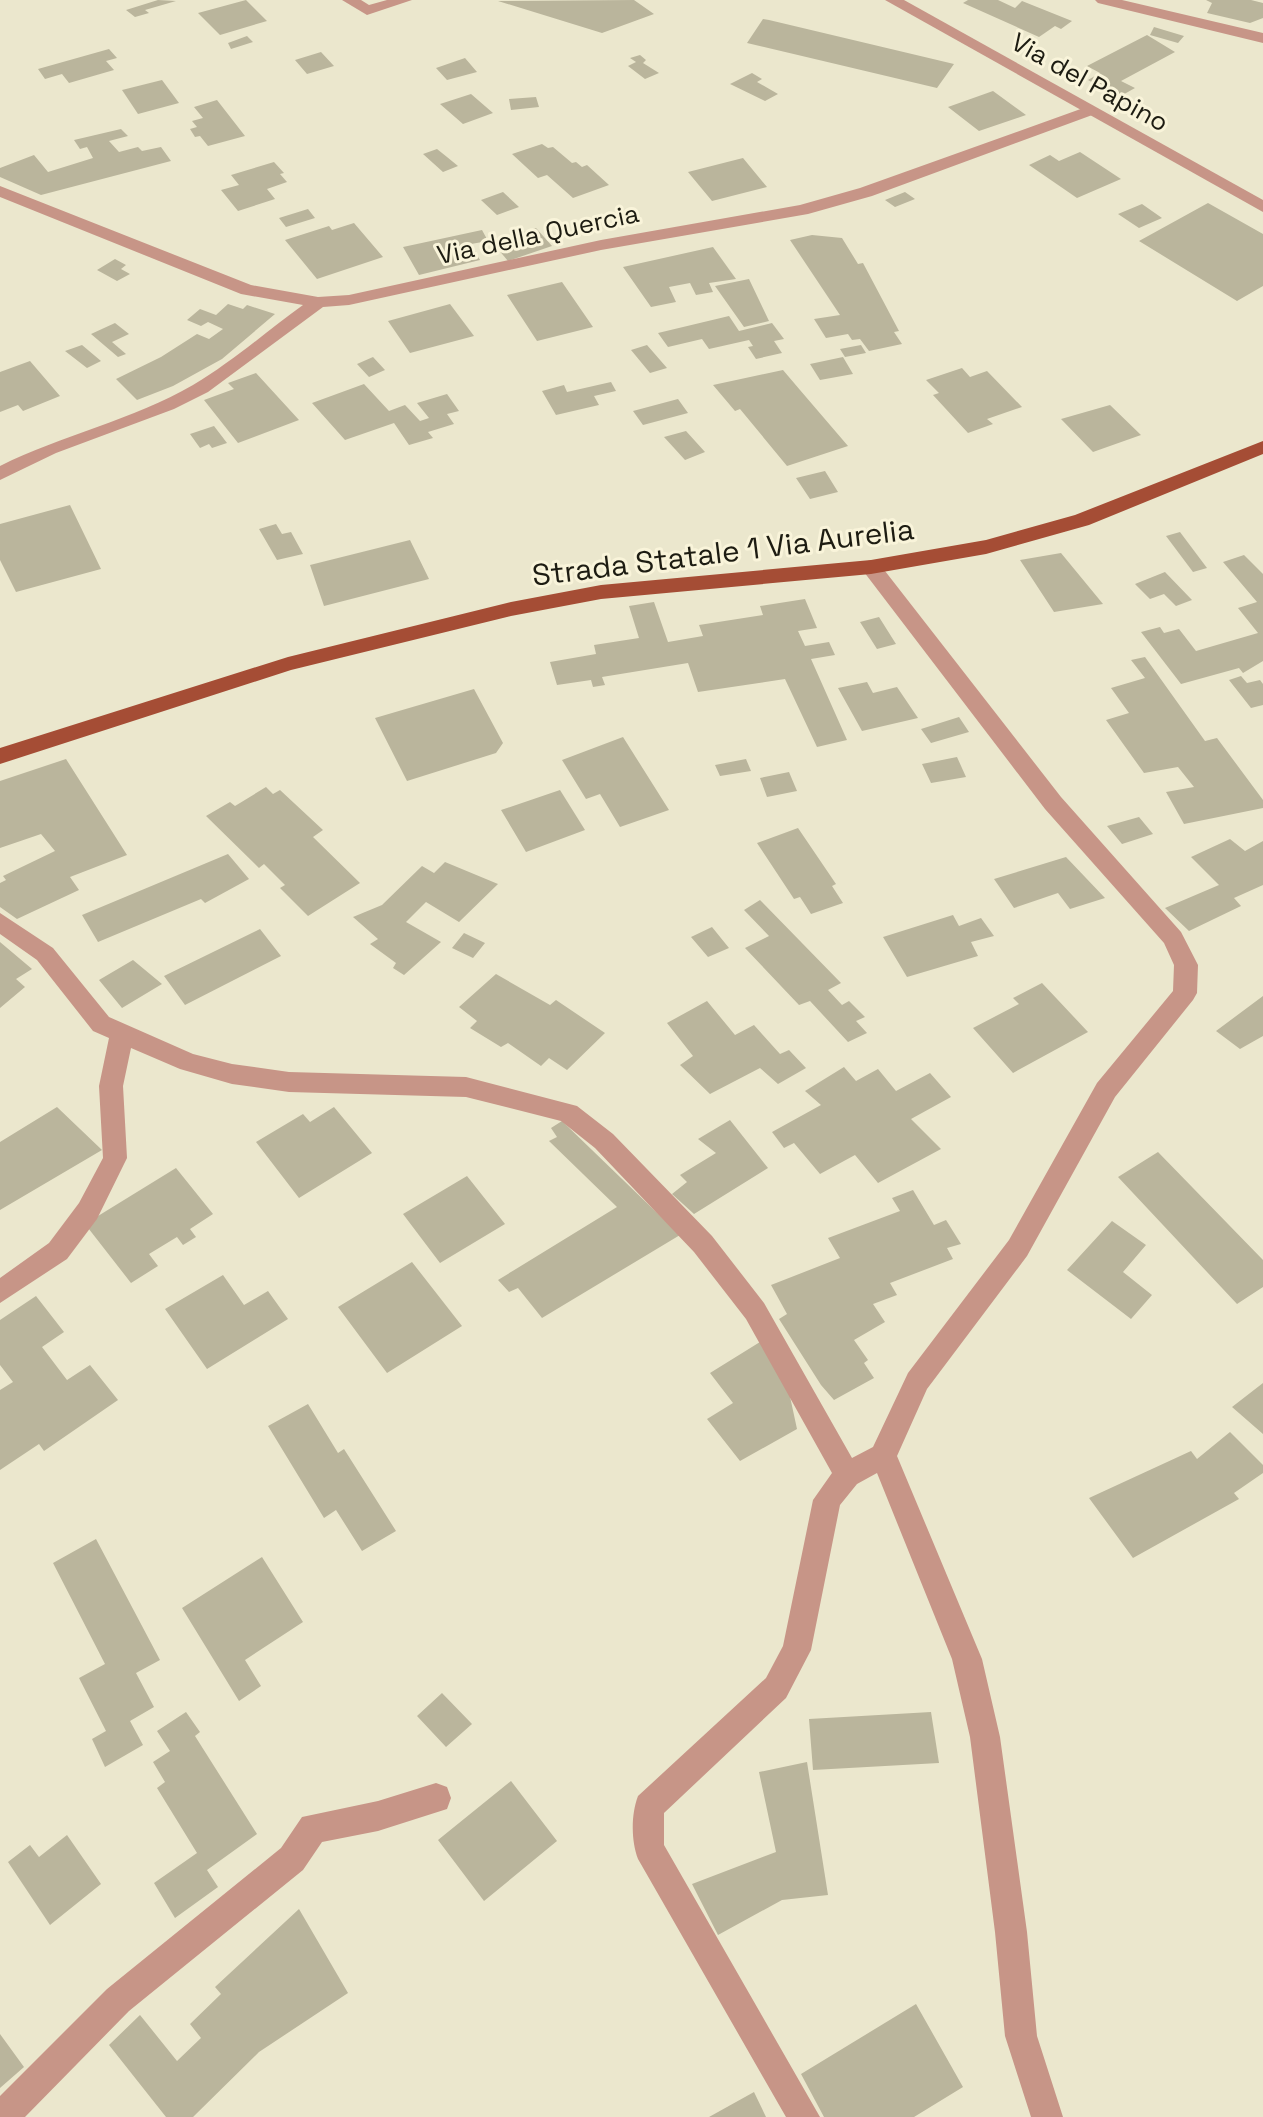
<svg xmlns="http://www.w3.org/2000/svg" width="1263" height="2117" font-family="'Space Grotesk',sans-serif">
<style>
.building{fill:#bab59c}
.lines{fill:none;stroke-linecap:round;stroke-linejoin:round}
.minor{fill:#c79587;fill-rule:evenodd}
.tertiary{fill:#c79587;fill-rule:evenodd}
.primary{fill:#a54d35;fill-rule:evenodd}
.labels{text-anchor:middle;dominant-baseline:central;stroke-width:6;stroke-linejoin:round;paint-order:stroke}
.far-street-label{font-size:26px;fill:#1d1c12;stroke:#f9f4da}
.street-label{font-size:30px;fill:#1d1c12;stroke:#f9f4da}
</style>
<rect width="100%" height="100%" fill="#ebe7cd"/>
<path class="building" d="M158,0L176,1L145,10L149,13L135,17L126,10Z
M246,0L267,21L220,35L198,13Z
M634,0L654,14L602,33L498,1Z
M968,0H998L1015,8L1022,1L1072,21L1061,29L1055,26L1039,37L963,3Z
M1206,0H1251L1263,3V18L1250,23L1207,13L1212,3Z
M763,19L769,20L954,64L937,88L747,43Z
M1154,27L1184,36L1178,43L1150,35Z
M1147,35L1175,52L1121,81L1135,88L1119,97L1088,80L1100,73L1087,66Z
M247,36L253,42L231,49L228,43Z
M109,49L117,58L106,61L114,70L69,83L62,74L45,79L38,69Z
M321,52L334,66L307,74L295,60Z
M640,55L646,60L643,63L659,73L645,79L628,66L636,62L630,58Z
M465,58L477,72L447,80L436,68Z
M752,73L762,79L757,82L778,94L765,101L730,84Z
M162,80L179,103L138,114L122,90Z
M993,91L1026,115L979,131L948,107Z
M471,94L493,113L463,124L440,104Z
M536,97L539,107L511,110L509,99Z
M217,100L245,136L208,146L200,136L195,137L190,129L197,127L192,121L203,118L194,107Z
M121,129L128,136L109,141L119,152L138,147L142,151L161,147L171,161L41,195L0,177V168L34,155L48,172L93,158L87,147L80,149L74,140Z
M542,144L548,148L553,147L572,163L576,162L582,167L587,165L609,185L573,198L547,175L538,178L512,154Z
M437,149L447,157L458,166L443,172L423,154Z
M1080,152L1121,179L1077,198L1029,165L1050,155L1059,161Z
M743,158L767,187L712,201L688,172Z
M274,162L284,173L280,174L287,182L267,189L275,199L238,211L221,190L239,185L231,175Z
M503,192L519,207L497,215L481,200Z
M905,192L915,199L895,207L885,200Z
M1208,203L1263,234V286L1237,301L1139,241Z
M1142,204L1162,218L1139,228L1118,214Z
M308,209L315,218L286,227L279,218Z
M354,223L383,257L317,279L285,240L329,226L332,230Z
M536,228L552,246L508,261L492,242Z
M482,230L488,241L471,244L480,260L419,275L403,247Z
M812,235L842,238L858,264L863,263L899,331L894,332L902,344L869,351L860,339L852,340L848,334L826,338L814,319L840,315L790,240Z
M713,247L736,279L709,283L713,292L696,295L690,283L669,287L676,302L651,307L623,267Z
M115,259L126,265L121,269L130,274L117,281L97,270Z
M749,279L769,321L744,327L715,286Z
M562,282L593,327L537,341L507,295Z
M228,304L243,309L247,305L275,314L222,359L173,386L137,400L116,379L161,357L197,334L209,339L223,329L208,322L201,326L187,320L200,309L216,315Z
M450,304L474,336L410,353L388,321Z
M729,316L739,331L772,323L784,339L774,341L782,353L756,359L748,347L753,346L749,340L709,349L702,339L668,347L658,333Z
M115,323L129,334L112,342L126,354L118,357L91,334Z
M82,345L101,361L87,368L65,351Z
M647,345L667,368L650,373L631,350Z
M861,345L866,353L845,357L840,349Z
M373,357L385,370L369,377L357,364Z
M843,357L853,374L820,380L810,364Z
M30,361L60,396L23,411L18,405L0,412V372Z
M962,368L970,377L987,371L1022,407L987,419L993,424L968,433L933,395L939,393L926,380Z
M783,370L800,390L848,446L787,466L740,409L735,411L713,385Z
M256,373L299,420L238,443L204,400L234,389L228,383Z
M611,382L616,391L594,396L599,405L556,415L542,391L564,385L567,392Z
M364,384L389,411L405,405L420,421L429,418L417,403L447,394L459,411L447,414L454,424L428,432L433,438L409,445L394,423L345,440L312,403Z
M678,399L688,413L643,425L633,411Z
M1110,405L1141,435L1093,452L1061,419Z
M214,426L227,443L212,448L209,444L200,448L190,434Z
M686,431L705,452L685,460L664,437Z
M825,471L838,492L810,499L796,478Z
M70,505L101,569L16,592L0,560V524Z
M276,524L282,534L291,532L303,554L277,560L259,529Z
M1180,532L1207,568L1193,572L1166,536Z
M410,540L429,579L324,606L310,565Z
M1061,553L1103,604L1054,612L1020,560Z
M1244,555L1263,574V661L1243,673L1239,668L1181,684L1141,632L1160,627L1164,633L1179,629L1196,651L1258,633L1238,608L1257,602L1223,562Z
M1165,572L1192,600L1176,606L1164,594L1150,599L1135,584Z
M805,599L817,628L798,631L805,646L829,642L835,655L811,659L847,740L817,747L785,679L698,692L688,663L602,677L605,685L593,687L591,680L557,685L550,662L596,654L594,645L639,638L629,606L654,602L668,642L703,636L699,625L763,615L760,606Z
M879,617L896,644L877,649L860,622Z
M1145,657L1205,741L1217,738L1263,800V808L1184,824L1166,792L1194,787L1178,767L1144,773L1106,720L1129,713L1111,688L1145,678L1131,660Z
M1241,676L1247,683L1260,680L1263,684V705L1251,708L1229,680Z
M867,682L873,693L897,687L918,718L862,731L838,688Z
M474,689L503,743L496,753L407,781L375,718Z
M959,717L969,732L931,743L921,729Z
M623,737L669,810L620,827L600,794L586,799L562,760Z
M957,757L966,777L931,783L922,764Z
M66,759L127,855L70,877L79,890L17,919L0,907V883L6,880L3,876L55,851L41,834L0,848V781Z
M746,759L751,771L720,776L715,765Z
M789,772L797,791L767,797L760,778Z
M266,787L273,794L280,790L323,830L313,837L360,883L308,916L280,888L285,885L264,864L259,868L206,816L230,802L235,806Z
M560,790L585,830L526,852L501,810Z
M1139,817L1153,834L1122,844L1107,826Z
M798,828L836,884L832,886L843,903L811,914L800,897L794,899L757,843Z
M1230,839L1245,851L1263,841V885L1234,898L1241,906L1189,931L1165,908L1219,885L1191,857Z
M228,854L249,879L205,903L201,899L98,942L82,915Z
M1066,857L1105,898L1070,909L1058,893L1014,908L994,879Z
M445,862L498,884L459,922L426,902L406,922L441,942L404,975L393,968L396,963L370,944L378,939L353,917L382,905L422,866L434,873Z
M760,900L841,983L828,990L842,1005L849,1001L865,1017L856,1021L867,1033L848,1042L810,1001L799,1005L745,948L769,936L744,910Z
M953,915L959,926L981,918L994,936L971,942L978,956L907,977L883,937Z
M712,927L729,948L708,957L691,937Z
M260,929L281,956L185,1005L164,976Z
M464,933L485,943L473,958L452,948Z
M0,942L32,969L16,979L25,987L0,1008Z
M133,960L162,984L122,1008L99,980Z
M496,974L550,1005L556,1000L605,1033L567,1070L549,1058L541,1066L508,1043L501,1047L470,1028L477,1021L459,1007Z
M1042,983L1088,1032L1013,1073L973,1028L1019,1004L1013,998Z
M1263,996V1036L1240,1049L1216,1031Z
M707,1001L735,1035L754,1025L780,1054L789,1050L806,1068L778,1084L760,1068L710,1094L680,1065L693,1056L667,1023Z
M844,1067L856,1081L878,1069L896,1091L930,1073L951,1097L911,1119L941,1149L878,1183L855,1155L820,1174L794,1143L784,1148L772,1132L821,1105L805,1091Z
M57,1107L102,1150L0,1210V1142Z
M334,1107L372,1153L299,1198L256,1142L303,1114L310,1122Z
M730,1120L768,1168L694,1214L672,1194L687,1182L680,1175L716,1153L698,1139Z
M562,1121L680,1235L542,1318L518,1288L509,1292L498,1280L617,1207L549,1141L557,1137L551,1128Z
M1158,1152L1263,1260V1287L1237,1304L1118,1177Z
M176,1168L213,1214L190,1229L196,1237L183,1245L177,1237L149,1254L158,1266L131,1283L85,1224Z
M467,1176L505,1224L440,1263L403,1214Z
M913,1190L934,1225L946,1220L961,1244L947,1248L953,1259L890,1283L897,1295L873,1304L885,1322L854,1340L868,1360L864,1363L874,1378L834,1400L821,1385L779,1319L787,1314L771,1285L840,1258L828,1238L900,1211L892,1198Z
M1112,1221L1146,1245L1123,1272L1152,1295L1131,1319L1067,1270Z
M412,1262L462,1326L387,1373L338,1307Z
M223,1275L244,1305L268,1291L288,1319L207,1369L165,1309Z
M36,1296L64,1332L42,1347L67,1380L90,1365L118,1400L44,1451L39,1444L0,1470V1390L13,1382L0,1365V1320Z
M765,1339L786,1378L797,1429L740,1461L707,1419L733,1403L710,1373Z
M1263,1383V1434L1232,1407Z
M308,1404L338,1453L344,1449L396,1531L362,1551L336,1510L324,1518L268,1426Z
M1230,1432L1263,1465V1473L1234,1493L1239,1499L1133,1558L1089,1498L1191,1451L1197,1459Z
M96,1539L160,1660L136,1673L154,1707L130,1721L143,1745L105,1767L92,1739L106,1731L79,1678L105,1664L53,1563Z
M262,1557L303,1622L245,1660L261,1686L239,1701L182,1608Z
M442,1693L472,1724L446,1747L417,1716Z
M186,1712L200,1732L195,1736L257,1834L207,1870L218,1887L175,1918L154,1883L197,1853L157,1788L165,1782L153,1762L170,1751L157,1731Z
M931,1712L939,1763L813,1770L809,1719Z
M807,1762L828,1895L782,1900L718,1935L692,1884L776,1852L759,1772Z
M511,1781L557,1841L484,1901L438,1840Z
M67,1835L101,1884L50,1925L8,1862L30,1845L39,1857Z
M299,1909L348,1993L259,2052L193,2117H166L109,2045L140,2015L177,2061L201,2038L190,2024L221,1994L215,1987Z
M916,2004L963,2087L914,2117H824L801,2074Z
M0,2034L24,2067L0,2088Z
M754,2092L766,2117H709Z"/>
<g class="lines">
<path class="minor" d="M342,0H361L369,5L387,0H412L367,15Z
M1095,0H1122L1263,33V43L1098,3Z
M1089,106L1097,111L1095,114L872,196L808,214L601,250L349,305L323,307L208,392L174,409L56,453L0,480V466C62,435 133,420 193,385C232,362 267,331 303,305L241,294L0,197V186L251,285L318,297L349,295L601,240L800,205L860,188Z
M871,560L878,562L1061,797L1181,932L1198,965L1197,993L1193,1000L1115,1097L1027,1256L927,1389L897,1456L982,1659L1000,1737L1027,1932L1037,2036L1063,2117H1031L1005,2036L995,1932L970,1737L952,1659L877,1473L857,1484L840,1505L811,1650L786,1698L664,1813V1845L820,2117H786L638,1859C631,1841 631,1814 638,1796L766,1678L783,1646L813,1500L832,1473L746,1319L694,1252L595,1148L561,1121L466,1097L289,1092L232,1084L180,1069L131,1048L123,1086L127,1158L97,1219L67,1259L0,1303V1278L49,1243L79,1203L103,1158L99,1086L109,1038L93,1031L37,960L0,934V913L53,948L109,1017L193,1054L232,1064L289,1072L466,1077L577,1106L613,1134L712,1236L764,1303L852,1458L873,1447L908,1373L1009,1240L1097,1083L1173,991L1174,965L1164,943L1045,809L864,572L861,567L864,562Z
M436,1783L447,1787L451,1798L447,1809L378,1831L322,1842L303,1870L129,2011L25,2117H0V2096L107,1989L281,1848L302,1817L378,1801Z"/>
<path class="tertiary" d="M885,0H904L1263,200V212Z"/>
<path class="primary" d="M1263,441V454L1089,525L986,554L871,574L601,599L511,616L291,670L0,764V748L288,657L511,602L601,585L871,560L986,540L1075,515Z"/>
</g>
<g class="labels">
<g class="far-street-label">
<text transform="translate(1090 82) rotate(29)">Via del Papino</text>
<text transform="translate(538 234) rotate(-12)">Via della Quercia</text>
</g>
<g class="street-label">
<text transform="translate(723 552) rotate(-7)">Strada Statale 1 Via Aurelia</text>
</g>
</g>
</svg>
